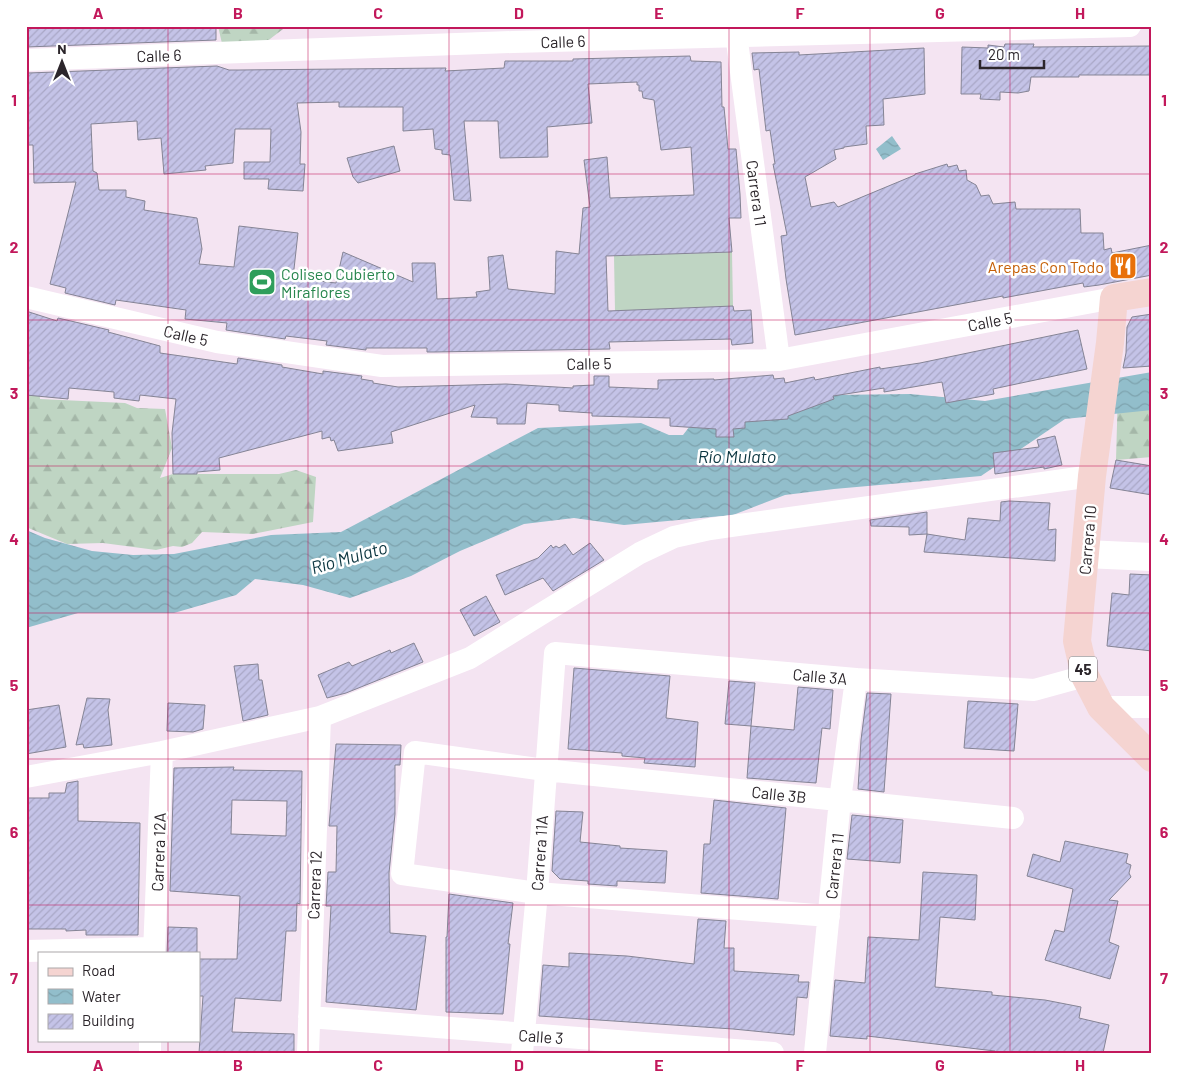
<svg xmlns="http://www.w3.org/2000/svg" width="1178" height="1079" font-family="Barlow,sans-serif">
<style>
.grass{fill:#bfd5c3}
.forest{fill:url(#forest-firs)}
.water{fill:url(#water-waves)}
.building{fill:url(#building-hatch);stroke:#858495;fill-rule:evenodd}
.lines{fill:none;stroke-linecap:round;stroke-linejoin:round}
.minor{stroke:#fff;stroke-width:22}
.secondary{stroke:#fff;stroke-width:28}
.primary{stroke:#f5d4d1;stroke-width:28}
.grid{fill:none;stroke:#c2185b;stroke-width:1;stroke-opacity:0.55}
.labels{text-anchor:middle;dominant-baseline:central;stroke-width:5;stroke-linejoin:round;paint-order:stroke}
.shield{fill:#fff;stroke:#6b676b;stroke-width:1}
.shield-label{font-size:15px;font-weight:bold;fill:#2c262b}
.street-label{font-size:16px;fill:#2c262b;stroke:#fff}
.food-label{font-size:16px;fill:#c56008;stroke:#fff;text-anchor:end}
.leisure-label{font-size:16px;fill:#27864d;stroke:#fff;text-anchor:start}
.water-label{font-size:18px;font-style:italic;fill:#0c3640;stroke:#fff}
.neatline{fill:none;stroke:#c2185b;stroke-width:2}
.grid-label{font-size:16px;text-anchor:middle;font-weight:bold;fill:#c2185b}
</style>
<defs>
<pattern id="forest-firs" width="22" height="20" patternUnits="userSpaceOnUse" patternTransform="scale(1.25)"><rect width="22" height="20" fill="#bfd5c3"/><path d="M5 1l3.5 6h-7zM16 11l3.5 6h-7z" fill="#a4b7a8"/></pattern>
<pattern id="water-waves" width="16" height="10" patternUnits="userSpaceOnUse" patternTransform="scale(1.25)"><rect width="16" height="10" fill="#92becb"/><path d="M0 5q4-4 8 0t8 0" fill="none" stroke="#7ea3ae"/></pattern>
<pattern id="building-hatch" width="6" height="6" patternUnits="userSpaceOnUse" patternTransform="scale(1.25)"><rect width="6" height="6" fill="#c4c3e7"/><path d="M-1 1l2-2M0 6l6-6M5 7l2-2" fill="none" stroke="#a9a7c6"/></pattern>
</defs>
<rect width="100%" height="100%" fill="#f4e4f2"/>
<path class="grass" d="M732,252L733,306L615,311L614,256Z"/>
<path class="forest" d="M218,26H287L253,52L223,48Z
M37,369L40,399L125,403L137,408L165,409L172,448L160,478L173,474H279L296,470L316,477L313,522L253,534L202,532L192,543L182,547L173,546L156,550L103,543L67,544L26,527V370Z
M1118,389L1152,397V457L1116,460Z"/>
<path class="water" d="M892,136L901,149L883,160L876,149Z
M1152,372V410L1065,419L981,476L834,489L785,495L733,515L624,525L574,518L524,524L460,551L411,576L350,598L303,585L255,579L236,595L174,613H78L26,628V530L45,538L92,551L133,555L174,554L271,535L341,532L538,428L641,423L669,435H683L710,400L832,395L910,394L985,401Z"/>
<path class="building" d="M26,26H216V40L26,47Z
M1005,44H1034L1033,47L1152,46V75H1079V77H1031L1029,91L1018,93L1000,92V100L980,99L981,94H961L962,47L988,48V45L1004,47Z
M924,48L925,94L883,99L884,125L866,126L867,144L844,147V148L834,150L836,159L805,177L811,207L834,202L838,207L915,175V174L947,164L948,167L957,165L959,171L966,170L967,180L976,185L981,196L989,195L993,204L1015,202L1016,209H1080L1081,233H1103L1104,250L1111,248L1112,253L1152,245V275L1099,285L1084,287L1083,283L1003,298V296L795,335L786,279L781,236L787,235L773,164H775L770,130L766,131L759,69L754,70L752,53L799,52V55Z
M690,56L691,61L721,62L722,107H724L728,149H736L740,194L741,218H729L732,252L606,256L608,311L733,306L734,311L751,310L753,343L732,345L731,339L609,342L610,349L434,352H427V348H366V350L326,345L327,341L286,336L285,339L226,330L227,323L185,319L186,310L116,300L115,305L65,293L66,288L50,284L76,182L34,183L33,145H26V77H28V73L217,66L229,70H238L446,68L445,71L504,68L505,61H573V59ZM637,82V85H639V91H642L643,98L654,100L661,150L691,147L694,195L610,198L607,157L584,160L590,207L583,208L579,254L556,251L555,294L508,289L503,255L488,257L490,290L476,292L477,297L437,299L435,263H412L413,282L343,252L336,283L293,278L298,233L239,226L234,267L199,264L202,249L197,218L144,210L145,201L126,197V190H99L97,173L93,171L91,124L137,121L138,140L161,138L164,174L206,170L205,166L233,163L235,129H271L270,162H244V179H269L268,189L303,191L305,164H300L301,132L297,103L339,102V107H403V131L433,129L435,149L442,150V154L450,155L454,200L471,201L464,121H498L500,158L548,157L547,127L592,123L588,84Z
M394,146L400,171L358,183L353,177L347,158Z
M26,311L57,321L58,318L109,330L108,332L160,346V353L237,364L238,358L282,365V367L323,374V371L362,376L361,379L373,381V383L398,387L506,384L573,388V386L594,385V376H609V387L658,389V380L714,379V380L773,375L774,379L784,378L785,383L814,377L815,380L880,367V369L920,363L1078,330L1087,369L993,389L994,394L946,403L942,382L884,392V388L833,396L834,399L788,416V419L745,422V428L733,429L734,437H716V429L670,426V418L592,416V413L559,411V405L527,403L525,424H497V418L471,417L475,405L391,432L393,443L338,451L334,440L331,441L330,437L322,439V431L219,458L220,470L197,472V474H173L172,433L176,399L140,395L139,401L114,398V392L69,388L68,399L26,395Z
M1152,314V366L1123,368L1126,353L1127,327L1132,317Z
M1055,436L1062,465L1044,469V467L995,474L993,453L1039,447L1037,440Z
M1116,460L1152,466V495L1110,488Z
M1009,501L1050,503L1048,530L1056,529L1055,561L924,552L927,534L965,540L968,518L1000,521L1001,502Z
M927,512V534L909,535V527L871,526L870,520Z
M590,543L604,560L553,591L543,578L505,595L496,575L538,558L551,545L553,548L556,546L559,548L565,544L573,555Z
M1130,574L1152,575V651L1107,646L1112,593L1129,595Z
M486,596L500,622L474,636L460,610Z
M414,643L423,662L346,693L327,698L318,675L349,662L352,666L390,650L391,653Z
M258,664L259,680H262L268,715L243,721L234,666Z
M574,668L670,676L666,718L698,722L695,767L644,763L645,758L622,756V753L568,749Z
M729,681L755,683L751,726L725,724Z
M798,687L833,690L830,729L822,728L816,783L747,778L751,726L794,730Z
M867,693L891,694L884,792L858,789L861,740Z
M87,698L110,699L108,710L112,745L84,748L83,744L76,745Z
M968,701L1018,704L1014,751L964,748Z
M168,703L205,705L203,729L193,732L167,731Z
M59,705L66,747L26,754V710Z
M336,744L401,745L400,765H395V814L389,873L390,933L426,936L416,1010L326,1002L331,906H326L328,872H336L337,826H329Z
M234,767L233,770L302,771L300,904L297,903L296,931H286L281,1001L235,998L232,1032L294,1034V1053H199L203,996H199V959H237L240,896L170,891L174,768ZM232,800L287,801L286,836L231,834Z
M78,781V821L140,823L138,935H86V930L66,931V929H26V798H49V793H65L67,783Z
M714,800L786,808L778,899L701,893L704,844H710Z
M556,811L583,812L580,842L620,846V848L667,851L665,883L617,881V886L588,884V881L560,879L552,871Z
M852,815L903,820L900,863L847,859Z
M1065,841L1128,854L1126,863L1131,865L1129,873L1131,877L1109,900L1118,901L1109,942L1119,946L1110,979L1045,960L1055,930L1064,932L1073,889L1027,876L1033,854L1060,862Z
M923,872L977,875L975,920L940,917L935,987L992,992V995L1045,1000L1081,1007L1079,1018L1109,1025L1103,1053H995V1051L867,1036V1039L830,1036L835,980L865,983L868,937L919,940Z
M449,894L513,903L508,944H510L503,1014L446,1012V937H447Z
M698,919L726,921L724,948H734V971L799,975L798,982H809L807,998L797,997L794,1035L733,1029L539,1016L543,965L569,967V953L627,956L694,964Z
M168,927L197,928V953H167Z"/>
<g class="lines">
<path class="minor" d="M735,26L779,360
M26,60L513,42L1130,26
M26,297L217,342L382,366L779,360L1114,298
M1101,707H1152
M26,777L162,752L320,717L470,658L640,553L674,537L710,529L1092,476
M829,916L537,893L402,874L415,752L545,770L1013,818
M26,951L154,948
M154,953L162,752
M309,1017L773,1053
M150,1053V1040
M308,1053L320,717
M522,1053L537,893L555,653L856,679L1034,690L1085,676
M815,1053L840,800L856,679"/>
<path class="secondary" d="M1085,554L1152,557"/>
<path class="primary" d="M1152,292L1114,298L1110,343L1092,476L1077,641L1085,676L1101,707L1152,758"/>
</g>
<path class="grid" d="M168,26V953M308,26V1053M449,26V1053M589,26V1053M729,26V1053M870,26V1053M1010,26V1053M26,174H1152M26,320H1152M26,466H1152M26,613H1152M26,759H1152M26,905H1152M168,1040V1053"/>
<defs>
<symbol id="restaurant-square" viewBox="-11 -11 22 22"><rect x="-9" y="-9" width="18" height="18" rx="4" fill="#e8710a" stroke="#fff"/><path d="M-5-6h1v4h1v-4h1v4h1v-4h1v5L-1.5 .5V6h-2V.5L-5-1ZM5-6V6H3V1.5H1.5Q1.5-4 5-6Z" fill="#fff"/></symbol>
<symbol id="stadium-square" viewBox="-11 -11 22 22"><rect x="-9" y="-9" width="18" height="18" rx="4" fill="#2e9e5b" stroke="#fff"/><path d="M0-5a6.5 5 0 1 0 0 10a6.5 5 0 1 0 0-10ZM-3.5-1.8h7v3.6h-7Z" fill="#fff"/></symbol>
</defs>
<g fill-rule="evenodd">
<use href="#restaurant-square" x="1107" y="250" width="32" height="32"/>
<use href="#stadium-square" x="246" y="266" width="32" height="32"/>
</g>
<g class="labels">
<rect class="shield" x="1069" y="656.5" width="28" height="25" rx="4"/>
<g class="shield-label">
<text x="1083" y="669">45</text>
</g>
<g class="street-label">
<text transform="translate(563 41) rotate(-2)">Calle 6</text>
<text transform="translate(159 55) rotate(-2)">Calle 6</text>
<text transform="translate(757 193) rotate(82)">Carrera 11</text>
<text transform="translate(990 321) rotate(-11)">Calle 5</text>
<text transform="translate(186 335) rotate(13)">Calle 5</text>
<text transform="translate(589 363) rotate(-1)">Calle 5</text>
<text transform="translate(1087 540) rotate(-85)">Carrera 10</text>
<text transform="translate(820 676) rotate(5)">Calle 3A</text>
<text transform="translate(779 794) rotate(6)">Calle 3B</text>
<text transform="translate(158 852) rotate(-88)">Carrera 12A</text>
<text transform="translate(539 853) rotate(-86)">Carrera 11A</text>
<text transform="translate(834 866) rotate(-84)">Carrera 11</text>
<text transform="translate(314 885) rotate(-88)">Carrera 12</text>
<text transform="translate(541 1036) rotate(4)">Calle 3</text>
</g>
<g class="food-label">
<text x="1104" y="266">Arepas Con Todo</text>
</g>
<g class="leisure-label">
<text x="281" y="273">Coliseo Cubierto<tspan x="281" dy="18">Miraflores</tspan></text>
</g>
<g class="water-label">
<text x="737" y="456">Río Mulato</text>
<text transform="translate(349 557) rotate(-16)">Río Mulato</text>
</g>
</g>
<rect width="1178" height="1079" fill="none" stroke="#ffffff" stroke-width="55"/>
<rect x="38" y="952" width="162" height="90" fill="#ffffff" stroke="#aba8aa"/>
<rect x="48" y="968" width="25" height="8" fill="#f5d4d1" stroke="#aba8aa"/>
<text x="82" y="976" font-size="15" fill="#2c262b">Road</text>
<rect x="48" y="989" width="25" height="15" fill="url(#water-waves)" stroke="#aba8aa"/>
<text x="82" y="1002" font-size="15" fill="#2c262b">Water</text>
<rect x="48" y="1014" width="25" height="15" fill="url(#building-hatch)" stroke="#aba8aa"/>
<text x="82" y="1026" font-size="15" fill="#2c262b">Building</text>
<g transform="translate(62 62)" stroke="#ffffff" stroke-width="4" paint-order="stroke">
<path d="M0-4L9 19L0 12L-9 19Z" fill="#2c262b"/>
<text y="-8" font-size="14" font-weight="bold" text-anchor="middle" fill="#2c262b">N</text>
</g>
<path d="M980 60v8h64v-8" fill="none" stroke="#2c262b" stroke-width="2.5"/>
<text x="988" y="60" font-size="15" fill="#2c262b" stroke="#ffffff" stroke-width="4" paint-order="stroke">20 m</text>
<rect x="28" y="28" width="1122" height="1024" class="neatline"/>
<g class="grid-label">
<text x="98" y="19">A</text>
<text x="238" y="19">B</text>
<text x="378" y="19">C</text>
<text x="519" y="19">D</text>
<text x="659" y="19">E</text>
<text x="800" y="19">F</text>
<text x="940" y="19">G</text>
<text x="1080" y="19">H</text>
<text x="14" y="106">1</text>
<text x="1164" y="106">1</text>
<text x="14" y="253">2</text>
<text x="1164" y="253">2</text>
<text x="14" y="399">3</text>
<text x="1164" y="399">3</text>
<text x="14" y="545">4</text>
<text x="1164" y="545">4</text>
<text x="14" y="691">5</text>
<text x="1164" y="691">5</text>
<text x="14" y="838">6</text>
<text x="1164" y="838">6</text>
<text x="14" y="984">7</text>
<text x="1164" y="984">7</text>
<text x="98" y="1071">A</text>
<text x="238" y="1071">B</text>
<text x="378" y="1071">C</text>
<text x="519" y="1071">D</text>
<text x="659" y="1071">E</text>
<text x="800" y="1071">F</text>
<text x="940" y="1071">G</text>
<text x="1080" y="1071">H</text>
</g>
</svg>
